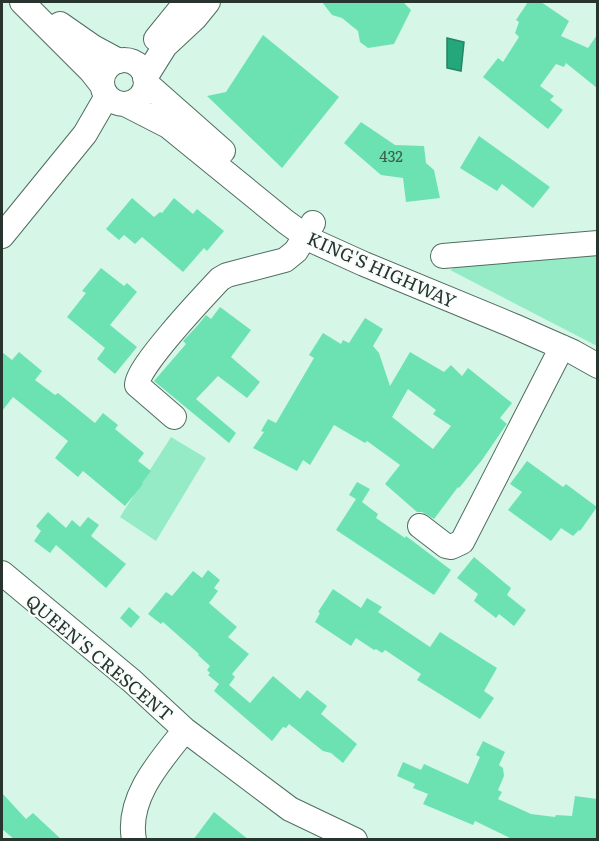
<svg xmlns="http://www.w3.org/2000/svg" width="599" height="841" font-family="Literata,serif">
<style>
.green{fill:#95ebc5}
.water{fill:#23a77b;stroke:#248464;stroke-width:1.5}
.building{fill:#6ce2b3;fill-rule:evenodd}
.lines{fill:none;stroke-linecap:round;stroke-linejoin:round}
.minor-casing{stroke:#506d60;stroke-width:26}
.minor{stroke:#fff;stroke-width:24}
.labels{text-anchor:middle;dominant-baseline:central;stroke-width:4.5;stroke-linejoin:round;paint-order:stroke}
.number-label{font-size:15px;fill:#39604f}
.street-label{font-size:18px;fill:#28342e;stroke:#f7fdfa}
</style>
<rect width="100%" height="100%" fill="#d6f7e7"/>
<path class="green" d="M597,248V346L450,270L463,263Z
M171,437L206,458L156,541L120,517Z"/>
<path class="water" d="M447,38L464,42L461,71L447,68Z"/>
<path class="building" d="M322,2H403L411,10L394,44L368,48L360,42L358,31L342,18L332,15Z
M528,2H541L569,21L561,36L588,48L597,35V88L566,63L564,67L556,64L540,86L554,96L550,100L563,110L548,129L483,77L498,58L503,62L519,37L515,33L519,22L516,20Z
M263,35L339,97L282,168L207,96L226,92Z
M361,122L395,145L424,146L426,163L434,170L440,198L406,202L403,178L381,175L344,143Z
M479,136L550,187L533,208L502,184L497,191L460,168Z
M132,198L154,217L160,212L162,213L174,198L193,214L197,209L224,231L207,251L204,248L183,272L142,237L135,244L124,235L119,240L106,229Z
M101,268L124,286L127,283L137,292L110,325L137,347L115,374L97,359L105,348L67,317L86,293L82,291Z
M220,307L251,330L231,357L260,382L247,398L218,376L196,399L236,433L229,443L154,381L186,344L183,341L198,325L206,315L211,319Z
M365,318L383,329L373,346L379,353L390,386L410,352L444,372L451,365L462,376L468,368L512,403L500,418L507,424L506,425L482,460L459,488L458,487L434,519L422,512H417L385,484L400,465L367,441L365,443L334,425L310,465L303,460L297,471L253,448L264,432L261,431L268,419L276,423L314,358L309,355L323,333L341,344L343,340L349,343ZM408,389L436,410L433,414L451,426L433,449L392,417Z
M2,352L12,360L19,352L42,371L35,380L55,395L58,393L95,423L103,413L118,425L115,429L144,453L138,461L151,471L142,483L143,484L125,506L83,471L78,477L55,458L68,441L13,397L2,411Z
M527,461L563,487L566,484L597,507L580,531L579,530L573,536L561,528L551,541L508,510L522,492L510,484Z
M357,482L370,489L362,502L378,514L376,518L405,538L406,536L451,570L434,595L336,530L356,499L349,495Z
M48,512L66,528L72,520L80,527L88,517L99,525L91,536L126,564L106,588L56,545L50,553L34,541L41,531L36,526Z
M474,557L511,588L507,595L526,610L514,626L499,614L496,618L474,601L478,594L457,578Z
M208,570L220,580L214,588L218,591L209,603L237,627L228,637L249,654L232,674L235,677L229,685L250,703L273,676L300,699L307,690L327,706L321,714L357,744L343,763L331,753L323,751L289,724L286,728L283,727L272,741L214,691L219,684L208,675L210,673L207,670L210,666L198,655L199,654L163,622L161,624L148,614L166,592L172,596L193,571L202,578Z
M333,589L361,608L367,598L382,607L378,612L430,647L440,632L497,668L484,691L494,698L480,719L417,680L421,674L385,650L382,653L376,649L374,650L356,638L351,646L315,622L320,613L318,612Z
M129,607L140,617L131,628L120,618Z
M483,741L505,752L499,765L503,768L504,776L498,790L502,792L498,799L531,814L555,817L556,815L572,816L575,796L597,799V840H514L475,821L473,825L423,804L428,794L413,788L415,784L397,776L403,762L421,770L424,764L468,784L480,757L476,755Z
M2,793L26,819L33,813L62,840H15L2,829Z
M214,812L249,840H193Z"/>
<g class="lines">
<defs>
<path id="minor" d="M22,2L91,71L102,85
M60,24L93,47L119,61
M156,39L186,2
M102 82a22 22 0 1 1 44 0a22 22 0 1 1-44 0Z
M145,78L165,46L195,18L208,2
M146,83L223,151
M125,104L168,126L286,222L311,240L364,264L514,326L573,352L598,366
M2,236L85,134L107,96
M443,256L598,243
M174,417L137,385C136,368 205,295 220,279L227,275L285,260L296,251L313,223
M420,526L446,546L451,547L462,542L562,347
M2,573L132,681L185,730L290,809L355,840
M134,840C126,798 161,760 185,730"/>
</defs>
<use href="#minor" class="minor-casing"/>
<use href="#minor" class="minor"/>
</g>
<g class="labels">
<g class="number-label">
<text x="391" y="155">432</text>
</g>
<g class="street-label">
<text transform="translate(382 269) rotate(24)">KING'S HIGHWAY</text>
<text transform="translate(100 657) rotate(40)">QUEEN'S CRESCENT</text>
</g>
</g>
<rect width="599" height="841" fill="none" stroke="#28342e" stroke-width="6"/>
</svg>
